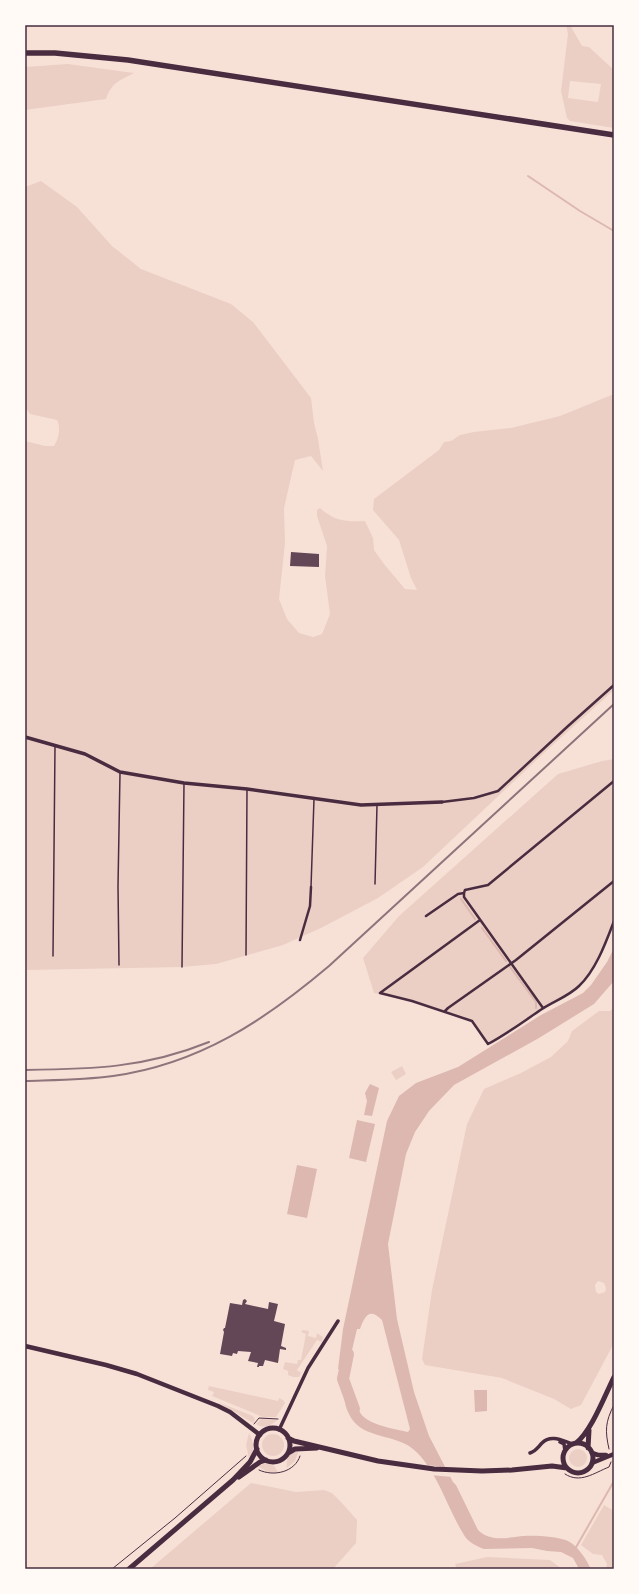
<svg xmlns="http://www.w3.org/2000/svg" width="639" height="1594" font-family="'Work Sans',sans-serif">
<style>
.green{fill:#ebcfc5;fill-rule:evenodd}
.water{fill:#dcb8b0}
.pier{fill:#f7e1d7}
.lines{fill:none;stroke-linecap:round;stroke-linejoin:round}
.stream{stroke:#dcb8b0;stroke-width:2}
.river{stroke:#dcb8b0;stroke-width:12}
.building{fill:#644757}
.path{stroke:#4a2c40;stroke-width:1}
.service{stroke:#4a2c40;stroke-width:1.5}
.pedestrian{stroke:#4a2c40;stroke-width:2.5}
.minor{stroke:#4a2c40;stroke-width:3.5}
.tertiary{stroke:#4a2c40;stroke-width:4.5}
.secondary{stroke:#4a2c40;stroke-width:5}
.primary{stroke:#4a2c40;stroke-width:5.5}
.rail{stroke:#8f747c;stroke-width:2}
.neatline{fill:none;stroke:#4a2c40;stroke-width:1.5}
</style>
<rect width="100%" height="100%" fill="#f7e1d7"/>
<path class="green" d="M566,25H570L582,46L589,47L614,70V128L570,121L567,118L561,91L568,34ZM570,81L601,84L598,102L568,98Z
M68,64L134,73C119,81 112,82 106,99L25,110V67Z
M41,181L77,207L112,246L141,269L231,304L253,322L311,398L314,423L318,439L323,471L311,456L295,460L284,508L285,543L279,599L287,619L299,633L313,637L322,634L330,614L325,576L327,546L317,516V510L320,508C334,521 347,522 365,521L373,538L374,550L384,564L405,589L417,590L411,578L399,540L373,510L374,499L439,450L444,442L451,441L460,435L474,432L511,428L560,416L614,394V690L545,752L423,867L378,898L321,928L283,945L216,964L182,967L27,970L25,949V441L45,446H54C59,438 61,428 57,420L30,414L25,407V187Z
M614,759V921L602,950L587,977L579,986L488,1044L472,1021L412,1001L374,993L363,958L399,916L558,774L602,761Z
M614,1008V1343L581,1405L571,1409L554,1399L502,1378L425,1365L422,1359L432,1290L467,1124L484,1089L521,1073L551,1057L568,1041L572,1031L599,1011H610ZM598,1281L604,1283L606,1288L605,1292L599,1294L596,1292L595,1285Z
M402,1066L406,1074L396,1080L391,1072Z
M303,1330L309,1331L308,1336L316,1338L317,1333L323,1337L322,1342L317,1340L297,1370L301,1373L299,1377H293L288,1375V1371L283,1369L285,1362L297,1364L298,1360H301L306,1334L301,1332Z
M209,1386L278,1401L279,1398L283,1400L285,1403L276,1417H263L212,1396L214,1392L208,1390Z
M218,1402L253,1416L255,1420L253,1423Z
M261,1419L277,1420C271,1426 264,1429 256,1424Z
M249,1433C253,1441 256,1450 249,1458L246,1445Z
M262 1445a11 11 0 1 1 22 0a11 11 0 1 1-22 0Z
M569 1458a9 9 0 1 1 18 0a9 9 0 1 1-18 0Z
M299,1450L295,1461L287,1468C285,1459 290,1452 299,1450Z
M266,1463L274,1466L278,1472H268L257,1466Z
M251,1483L296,1492L324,1490L332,1493L341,1502L357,1520L356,1543L333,1569H150Z
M604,1505L614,1511V1569H606L607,1564L602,1555L593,1554L581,1545Z
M487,1557L550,1560L562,1569H457L455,1564Z"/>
<path class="water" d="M614,948V981L594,1004L539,1038L454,1085L429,1111L415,1132L406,1154L388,1244L397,1319L414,1392L429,1436L453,1482L456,1485L478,1530C490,1542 507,1538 522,1536C533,1535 558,1536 568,1541C578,1546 586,1559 591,1569H579L573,1558L561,1552L547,1551L532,1548L484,1549C479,1547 470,1543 466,1538C448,1512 436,1464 409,1446C390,1434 360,1438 349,1414C346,1409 345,1403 344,1397L352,1393C354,1400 357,1408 361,1414C369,1425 395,1429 408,1432L410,1429L382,1320C370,1308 365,1315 360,1329H357L347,1371L338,1369L343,1329L387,1121L399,1096L416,1083L458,1067L541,1015L583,993L591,985L607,962Z
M370,1084L379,1088L372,1116L364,1115L367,1101L365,1093Z
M357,1120L375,1124L366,1162L349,1158Z
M297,1165L317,1169L307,1218L287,1214Z
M474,1390H487V1411L475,1412Z"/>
<path class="pier" d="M425,1465L447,1467L452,1477L430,1475Z"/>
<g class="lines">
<path class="stream" d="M528,176L580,211L614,231
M461,899L475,919
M482,928L506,961
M510,967L536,1002V1008
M575,1549L614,1481"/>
<path class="river" d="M348,1354L343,1379L354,1409"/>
</g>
<path class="building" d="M291,552L319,554V567L290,566Z
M245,1299L247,1301L245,1304L268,1309L269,1302L278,1304L274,1321L285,1324L281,1346L286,1348V1350L280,1349L278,1363L265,1360L263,1366H259V1367H257L258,1363L248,1361L251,1352L238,1351L237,1354L233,1353L232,1356L220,1354L224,1332L223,1330L224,1328H225L230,1303L242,1305L243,1300Z"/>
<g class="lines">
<path class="path" d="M254,1424L259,1418L278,1419
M609,1449C605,1431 605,1422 614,1405
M259,1470C274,1477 295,1472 300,1456
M565,1474C580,1484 594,1473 609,1467L611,1462
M112,1569L175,1518L246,1456"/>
<path class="service" d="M375,884L377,805
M311,887L314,799
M246,955L247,789
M53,956L55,746
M119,965L118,886L120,773
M182,967L184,783"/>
<path class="pedestrian" d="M442,802L474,798L498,791L567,727L614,685
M426,916L458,894L464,893
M300,940L310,906L311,887
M380,993L412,1001L472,1021L488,1044C507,1034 524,1021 542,1009C554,1001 569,996 579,986C596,970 606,942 614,921
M380,993L480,920
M543,1008L464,897V893L465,890L488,885L614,781
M445,1011L448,1008L516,960L614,881"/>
<path class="minor" d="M25,737L85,754L120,772L184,783L247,789L361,805L442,802
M279,1430L308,1368L338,1321
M560,1442L564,1444L565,1451
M530,1453C536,1451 538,1447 542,1443C551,1434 563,1441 573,1444"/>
<path class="tertiary" d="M25,1346L106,1365L137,1374L218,1406L230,1412L260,1435
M592,1453L598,1455H606
M592,1463L614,1454"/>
<path class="secondary" d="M256 1445a17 17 0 1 1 34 0a17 17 0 1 1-34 0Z
M288,1438L294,1441L378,1461L434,1469L482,1471L512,1470L552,1466L567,1468
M576,1443C591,1432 605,1395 614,1377
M563 1458a15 15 0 1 1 30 0a15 15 0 1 1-30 0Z
M588,1448L589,1430
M288,1453L295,1449L317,1448
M239,1477L260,1462L266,1460
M129,1569L233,1480L250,1462L257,1449"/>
<path class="primary" d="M25,53H55L128,60L614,135"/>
<path class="rail" d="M25,1070C93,1069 145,1068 209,1042
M25,1081C54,1080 84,1080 113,1076C199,1064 264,1021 329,966L614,704"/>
</g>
<rect width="639" height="1594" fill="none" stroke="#fffaf5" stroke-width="52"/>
<rect x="26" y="26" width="587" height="1542" class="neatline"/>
</svg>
